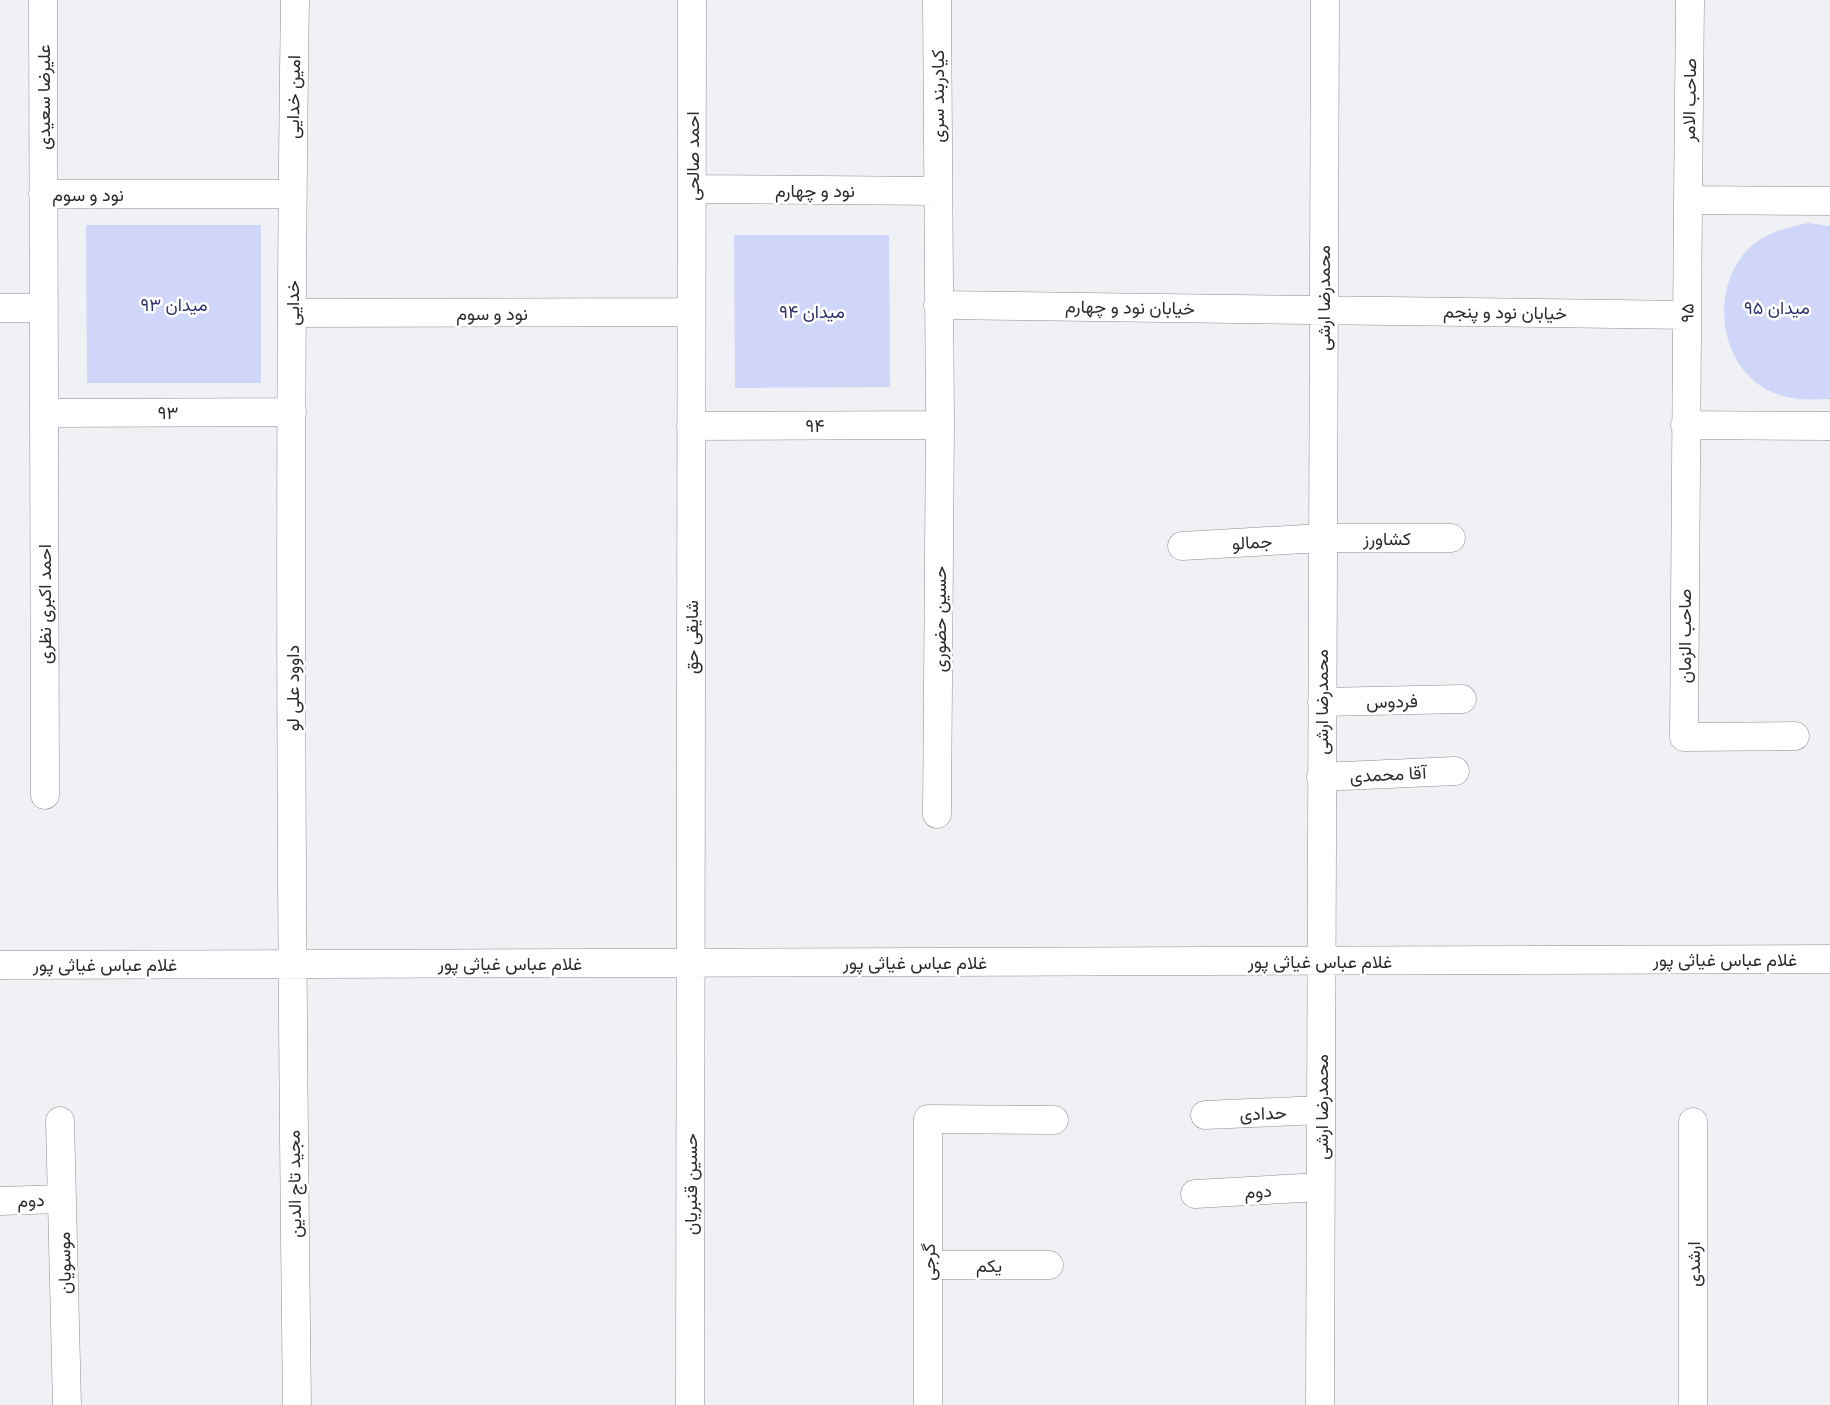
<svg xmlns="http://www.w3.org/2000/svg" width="1830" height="1405" font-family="Roboto,Vazirmatn,sans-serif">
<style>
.park{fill:#d0d5fa}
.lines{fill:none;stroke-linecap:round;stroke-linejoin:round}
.minor-casing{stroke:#8c8d90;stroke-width:29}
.minor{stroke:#fff;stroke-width:28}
.labels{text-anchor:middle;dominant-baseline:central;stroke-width:5;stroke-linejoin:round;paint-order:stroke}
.street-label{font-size:18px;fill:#2b2b2c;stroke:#fff}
.park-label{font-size:18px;fill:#313170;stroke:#fff}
</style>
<rect width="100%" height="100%" fill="#f0f1f5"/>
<path class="park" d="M1808,223L1830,226V399C1810,400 1793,400 1774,393C1716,369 1707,281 1755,243C1771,231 1789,227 1808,223Z
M86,225H261V383H87Z
M734,235H889L890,387L735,388Z"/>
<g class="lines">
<defs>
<path id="minor" d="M43,0L45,795
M295,0C288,468 291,937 297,1405
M937,0L940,425L937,814
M692,189L938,191
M43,194H292
M1688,200L1690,0
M938,305L1687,315
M0,308H44
M292,313L691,312
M44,413L292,412
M1685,425L1830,426
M691,426L940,425
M1182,546L1322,538H1451
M1322,702L1462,699
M1795,736L1684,737L1688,200L1830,201
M1321,777L1455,771
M0,965L1830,959
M1205,1115L1321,1110
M60,1121L67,1405
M1693,1122V1405
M1195,1194L1320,1187
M0,1201L62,1199
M928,1265H1049
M690,1405L692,0
M928,1405V1119L1054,1120
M1320,1405L1325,0"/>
</defs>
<use href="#minor" class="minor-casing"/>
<use href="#minor" class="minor"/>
</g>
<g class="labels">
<g class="street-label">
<text transform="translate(937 96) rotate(-90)">کیادربند سری</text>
<text transform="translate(43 97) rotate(-90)">علیرضا سعیدی</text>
<text transform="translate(293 97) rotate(-89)">امین خدایی</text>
<text transform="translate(1689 100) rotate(-89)">صاحب الامر</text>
<text transform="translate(692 156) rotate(-90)">احمد صالحی</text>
<text x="815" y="190">نود و چهارم</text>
<text x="88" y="194">نود و سوم</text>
<text transform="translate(1323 298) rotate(-90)">محمدرضا ارشی</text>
<text transform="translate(292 303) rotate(-90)">خدایی</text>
<text transform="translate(1130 307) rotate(1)">خیابان نود و چهارم</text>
<text transform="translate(1505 312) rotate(1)">خیابان نود و پنجم</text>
<text x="492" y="313">نود و سوم</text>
<text transform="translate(1687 313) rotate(-89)">۹۵</text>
<text x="168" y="412">۹۳</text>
<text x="815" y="425">۹۴</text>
<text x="1387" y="538">کشاورز</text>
<text transform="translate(1252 542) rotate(-3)">جمالو</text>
<text transform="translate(44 604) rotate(-90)">احمد اکبری نظری</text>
<text transform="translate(939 619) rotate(-90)">حسین حضوری</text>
<text transform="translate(1684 636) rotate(-90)">صاحب الزمان</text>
<text transform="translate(691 637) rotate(-90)">شایقی حق</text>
<text transform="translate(292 688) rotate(-90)">داوود علی لو</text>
<text transform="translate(1392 701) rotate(-1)">فردوس</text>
<text transform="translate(1321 702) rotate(-90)">محمدرضا ارشی</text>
<text transform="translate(1388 774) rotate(-3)">آقا محمدی</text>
<text x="1725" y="959">غلام عباس غیاثی ‌پور</text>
<text x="1320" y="961">غلام عباس غیاثی ‌پور</text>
<text x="915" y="962">غلام عباس غیاثی ‌پور</text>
<text x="510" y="963">غلام عباس غیاثی ‌پور</text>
<text x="105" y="964">غلام عباس غیاثی ‌پور</text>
<text transform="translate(1321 1107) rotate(-90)">محمدرضا ارشی</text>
<text transform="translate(1263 1113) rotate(-2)">حدادی</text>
<text transform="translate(294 1184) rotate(-91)">مجید تاج الدین</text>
<text transform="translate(690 1184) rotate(-90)">حسین قنبریان</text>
<text transform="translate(1258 1191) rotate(-3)">دوم</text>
<text transform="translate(31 1200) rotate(-2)">دوم</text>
<text transform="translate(928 1262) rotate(-90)">گرجی</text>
<text transform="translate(64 1263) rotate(-91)">موسویان</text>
<text transform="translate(1693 1264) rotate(-90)">ارشدی</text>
<text x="989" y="1265">یکم</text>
</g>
<g class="park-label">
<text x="174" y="304">میدان ۹۳</text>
<text x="1777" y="307">میدان ۹۵</text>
<text x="812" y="311">میدان ۹۴</text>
</g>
</g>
</svg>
